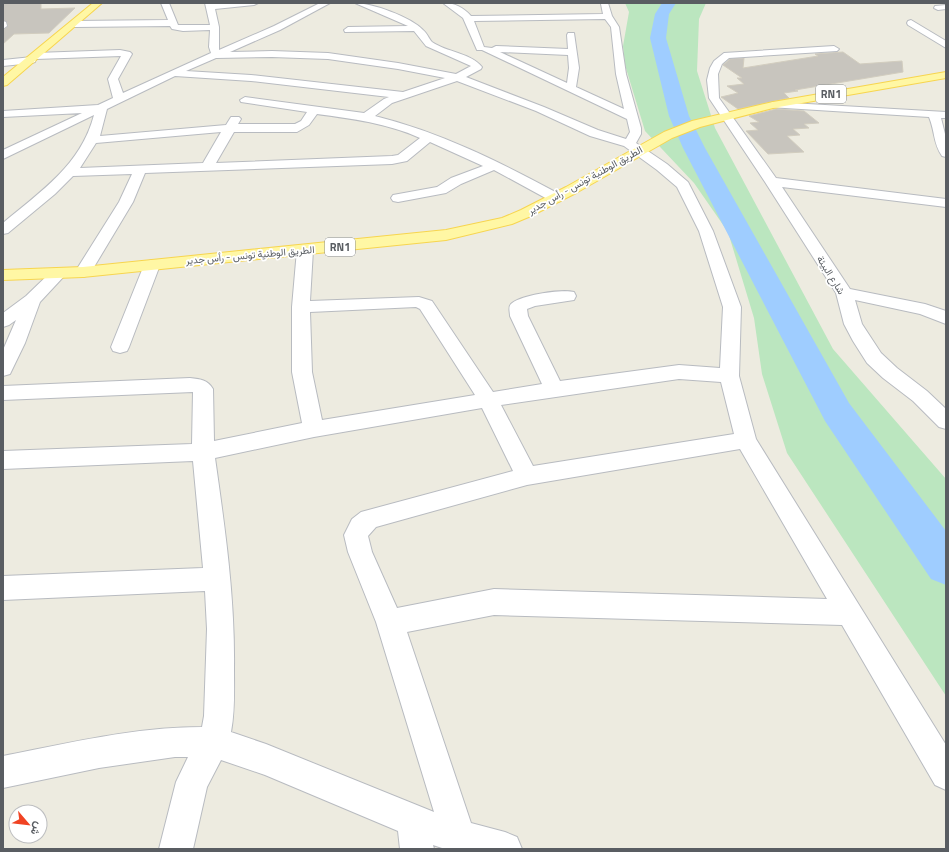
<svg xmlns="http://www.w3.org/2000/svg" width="949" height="852" font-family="'Titillium Web',Vazirmatn,sans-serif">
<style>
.green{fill:#bbe6bf}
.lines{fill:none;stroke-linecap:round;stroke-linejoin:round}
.river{fill:#9fcdff;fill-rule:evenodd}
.building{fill:#c8c5be;stroke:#d2cdbf}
.minor-casing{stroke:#b8bbc0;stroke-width:2}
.major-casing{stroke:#f7d54f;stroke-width:2}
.minor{fill:#fff;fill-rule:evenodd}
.major{fill:#fff7a4;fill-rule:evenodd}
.labels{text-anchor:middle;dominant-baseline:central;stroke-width:3.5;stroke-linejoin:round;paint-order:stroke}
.far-street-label{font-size:10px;fill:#595d62;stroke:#fff}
.shield{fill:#fff;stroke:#8b8e91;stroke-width:1}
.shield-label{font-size:11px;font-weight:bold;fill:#595d62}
</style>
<rect width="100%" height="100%" fill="#edebe0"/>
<path class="green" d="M625,3H706L699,19L697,71L715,128L833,349L946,479V696L787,453L762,374L754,318L728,232L694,183L645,131L625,65L623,46L629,12Z"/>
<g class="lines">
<path class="river" d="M662,3H676L669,14L666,38L689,116L705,148L849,403L946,531V585L931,579L825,421L683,148L669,116L650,38L655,14Z"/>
</g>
<path class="building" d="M3,3H41V9L75,8L49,33L14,34L3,44V30L8,26L7,22L3,20Z
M843,52L860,64L902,61L903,72L795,90L798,91L784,93L789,98L738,109L721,97L738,93L727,86L744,84L737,78H742L723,65L730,59L744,58L743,68L818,56L815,54Z
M776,109L804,111L819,123L804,124L809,128L793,129L800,135L787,136L804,152L768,154L746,131L758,130L750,123L759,122L749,116Z"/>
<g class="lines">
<defs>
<path id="minor" d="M161,3H169L178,25H210L205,3H258L254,5L215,9L219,27V50L274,26L320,3H330L280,30L230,52L272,51L328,53L398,63L456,74L471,66L426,46L414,31L345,32L344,30L348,27L408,26L355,3C372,3 411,17 423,30C427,33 429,39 432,42C446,52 471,53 482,67L481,69L466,77L544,107L598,130L626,139L630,132L627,119L482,50H477L463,18L443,3C455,3 463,7 471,16L603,14L601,4L608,3L612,16L619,27L626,74L641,128V134L636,143L667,164L688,182L713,231L741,307L739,376L756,439L946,745V790L935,785L842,625L494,615L407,632L471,823L505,832L517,837L522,849H445L433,845L434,849H400L398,831L265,775L221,760L207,787L193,849H159L176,782L188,757H175L99,768L3,788V756C69,743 135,727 202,727L204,716L207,629L205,591L3,600V576L203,568L193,461L3,469V451L192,444L193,392L3,400V386L190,378C200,379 208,380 213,389L214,441L302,423L292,372V307L297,250L299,247L305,245L311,247L313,250L310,301L419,297L432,301L493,392L542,384L510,316C510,312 508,307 511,304C520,295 562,289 574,292L576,296L574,300L535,306L527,309L528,316L560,381L679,365L720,368L723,307L699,231L677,187L657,170L624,146L590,136L536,111L457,81L392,103L375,116C440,132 502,163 561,195L563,198L561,201L556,202L551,201L494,170L461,184L446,193L398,202L393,201L391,198L393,195L437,187L451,178L483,166L430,142L407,161L392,164L145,173L133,202L91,272L89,275L83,277L77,275L75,272L119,202L132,174L73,176L55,194L8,233L3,234V223C41,191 81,165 94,115L3,159V150L82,113L3,117V111L98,105L113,98L108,79L121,56L36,59L35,62L32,63L3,66V60L32,57L33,54L36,53L120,50L130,52L132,54L118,79L123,93L211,53L209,47L210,30L183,31L172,29L170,26L75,27L71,24L75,21L168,20ZM605,19L611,27L616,74L624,109L576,87L579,68L574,33H568L567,35L568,49L496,46L492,48L484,47L474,21ZM500,52L568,55L569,68L567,83ZM272,57L328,59L398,69L445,78L403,92L251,75L186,71L216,58ZM175,76L251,81L389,97L384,99L364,113L245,97L240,100L241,102L307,112L301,121L295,124H238L241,119L239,117H231L226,125L100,136L107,109ZM317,114C353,119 387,123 420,138L398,155L392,156L216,163L234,132H297L309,125ZM221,132L203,163L80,168L96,143ZM416,307L420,309L475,395L322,420L312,372L310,312ZM679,379L721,382L734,434L533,466L501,405ZM482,408L513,471L361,512L352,519L344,535L348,552L376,622L434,812L266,744L231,732C235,711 234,690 234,668C235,598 225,528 215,458L314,437ZM740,449L827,599L494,589L397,608L372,552L368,536L376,527L527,485Z
M946,5V9L938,10L934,8L935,6Z
M911,20L946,41V48L908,25L907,23L908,21Z
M3,21L6,22L7,26L3,29Z
M834,46L839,49L837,51L729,58L722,64L718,74L719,98L776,178L946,199V207L782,187L850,289L925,304L946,311V324L920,314L855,300L862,324L881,353L897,368L927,391L946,409V429L939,427L913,401L883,378L867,363L853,341L844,324L836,293L765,182L709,98L707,80L710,68L714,61L724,53Z
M773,102L946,112V118H941L946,138V157L942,156C933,143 935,131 929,117L769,107L767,105Z
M152,260L158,262L160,265L129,347L127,351L120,353L113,351L111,347L144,265L146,262Z
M59,268L65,270L67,273L40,302L25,343L10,374L3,376V350L16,320L9,325L3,327V313L26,296L53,270Z"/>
<path id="major" d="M93,3H102L7,85L3,86V77Z
M946,72V78L773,108L700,127L672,138L576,193L531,216L512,224L446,240L83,277L3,280V270L83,267L446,230L502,218L521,210L566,187L664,132L692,121L773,102Z"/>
</defs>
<use href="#minor" class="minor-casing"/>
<use href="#major" class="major-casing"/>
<use href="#minor" class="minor"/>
<use href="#major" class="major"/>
</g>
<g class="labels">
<g class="far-street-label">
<text transform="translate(585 180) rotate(-29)">الطريق الوطنية تونس - رأس جدير</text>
<text transform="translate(250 255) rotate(-5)">الطريق الوطنية تونس - رأس جدير</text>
<text transform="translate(831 275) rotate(58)">شارع البيئة</text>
</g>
<g class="shield">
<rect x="816" y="85" width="30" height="18" rx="3"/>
<rect x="325" y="238" width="30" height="18" rx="3"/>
</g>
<g class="shield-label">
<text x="831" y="94">RN1</text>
<text x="340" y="247">RN1</text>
</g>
</g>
<rect width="949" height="852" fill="none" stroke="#595d62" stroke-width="8"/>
<g transform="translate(28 824) rotate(118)"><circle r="19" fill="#ffffff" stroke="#bdbec0"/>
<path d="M0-3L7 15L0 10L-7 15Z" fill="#f04323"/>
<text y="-6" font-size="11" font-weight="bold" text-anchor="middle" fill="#595d62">ش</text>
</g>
</svg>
